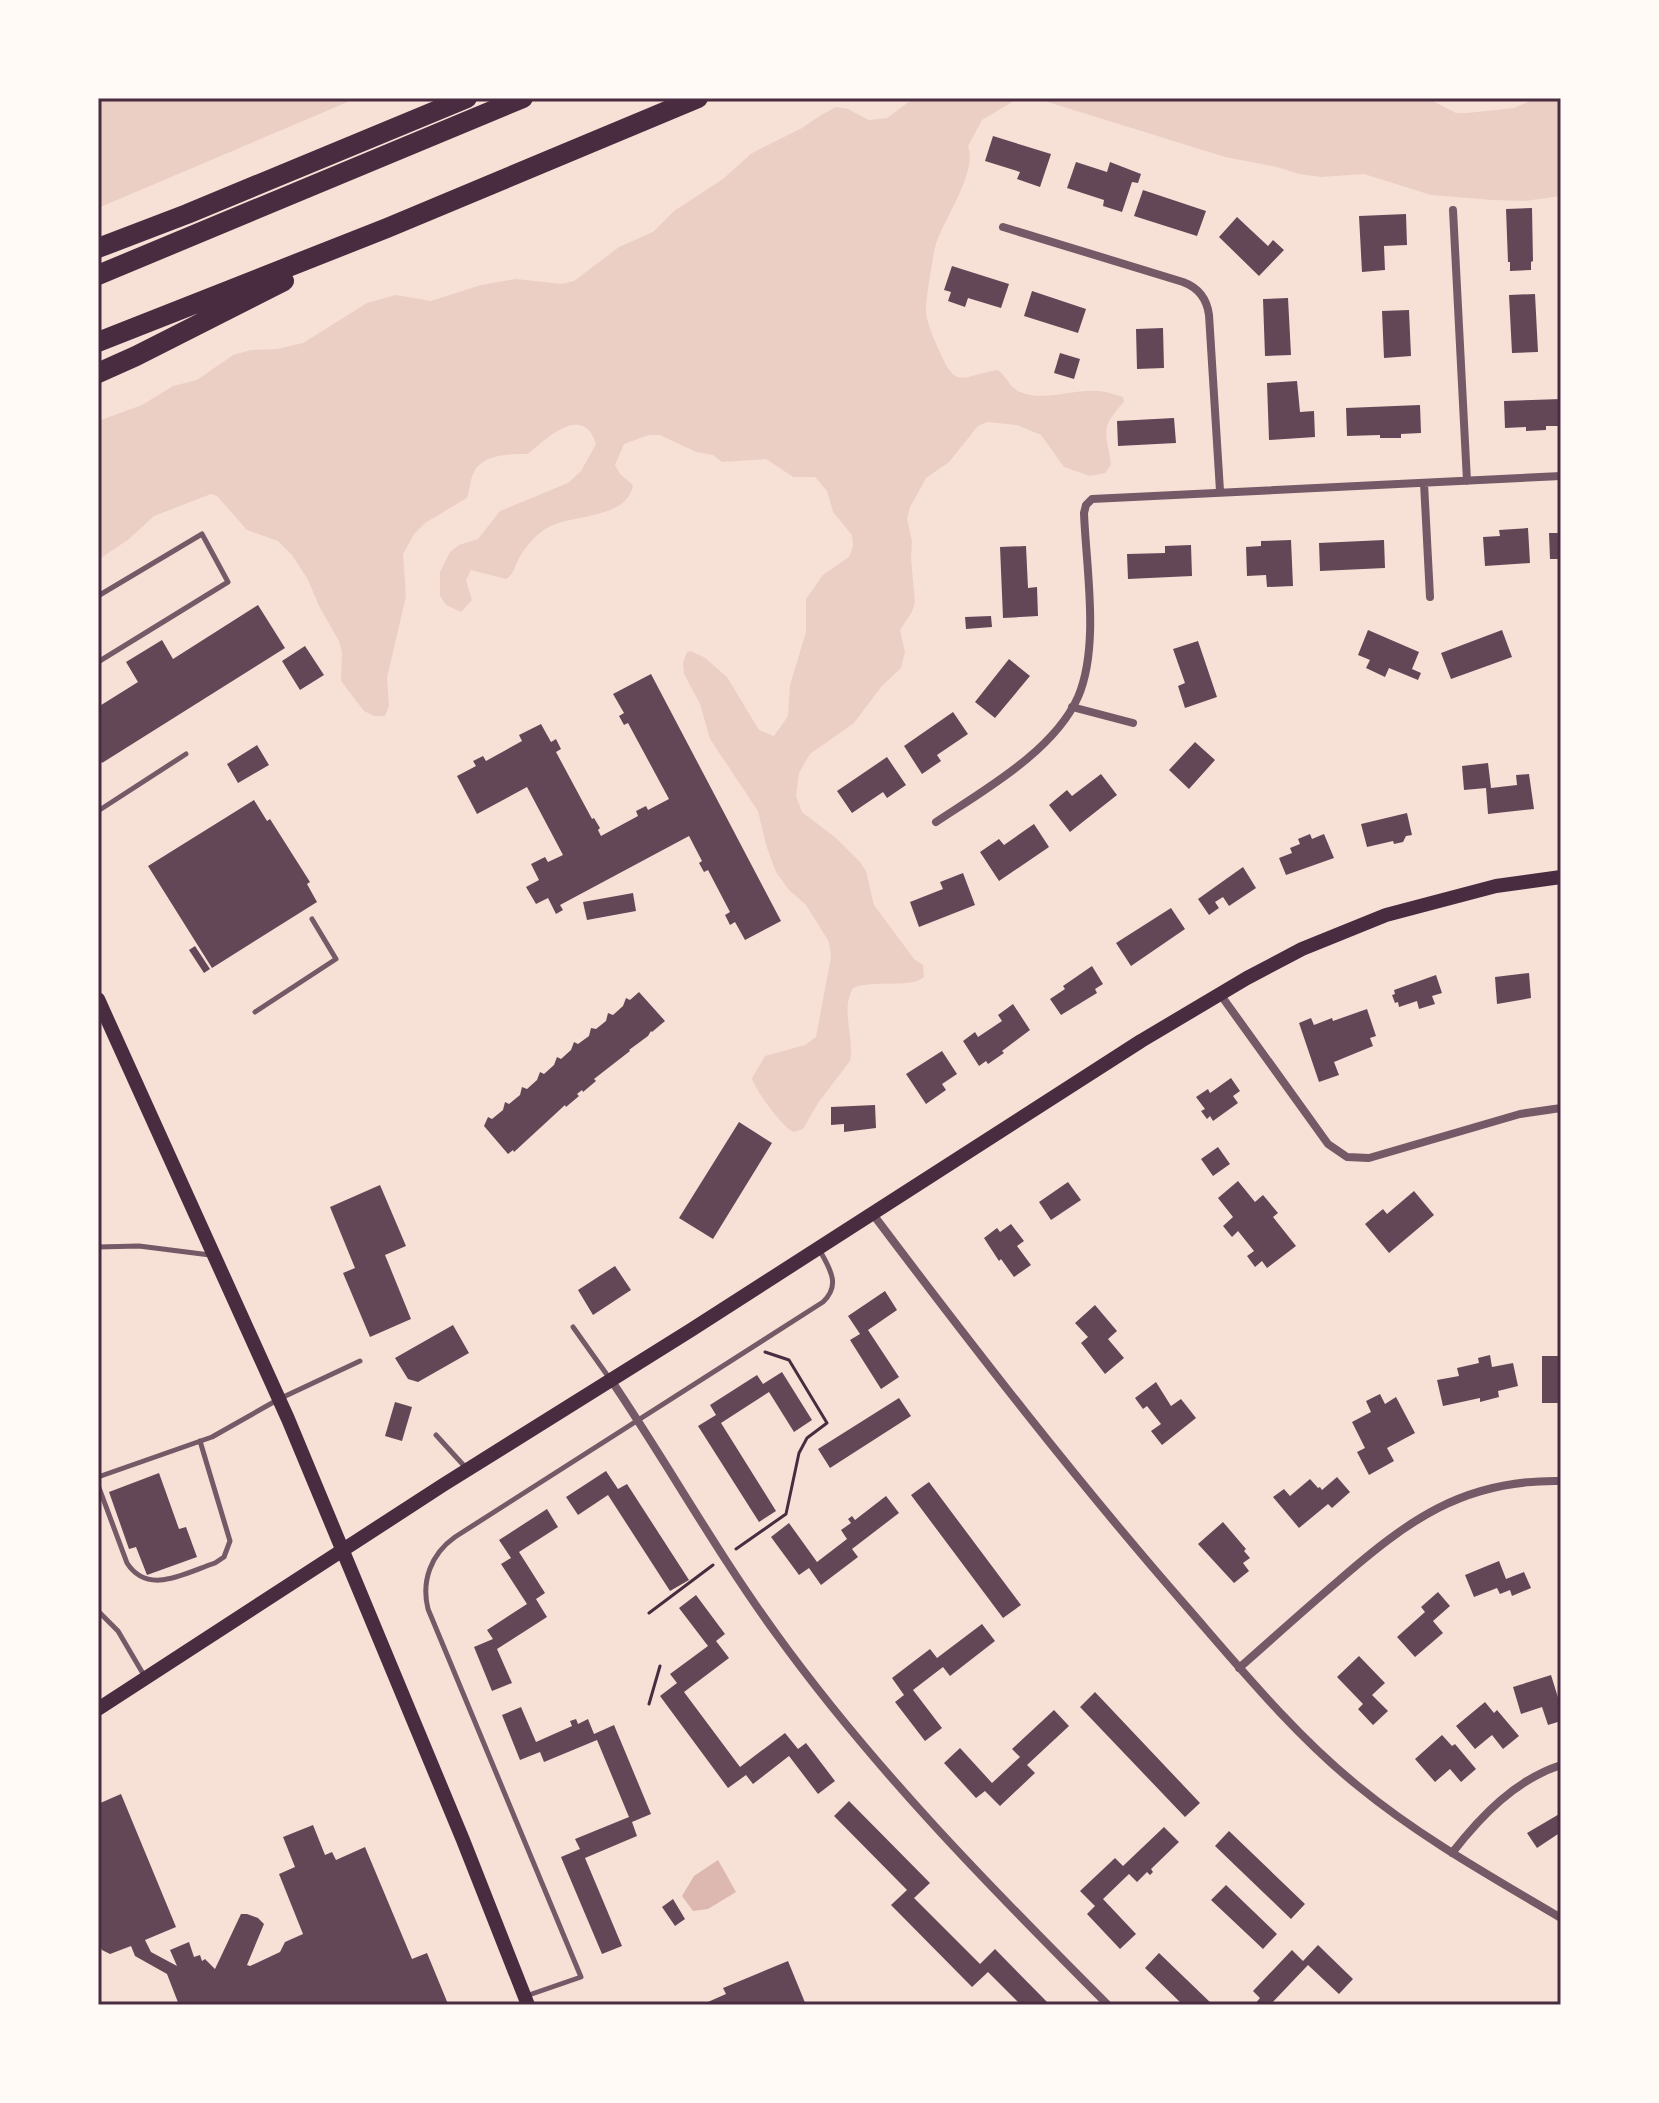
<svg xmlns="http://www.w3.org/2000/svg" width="1659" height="2103" font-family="'Alegreya Sans',sans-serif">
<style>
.green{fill:#ebcfc5}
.water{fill:#dcb8b0}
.building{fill:#644757}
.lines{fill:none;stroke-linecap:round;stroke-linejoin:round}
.path{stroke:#4a2c40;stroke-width:3}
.service{stroke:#755966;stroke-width:5}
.minor{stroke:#755966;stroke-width:8}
.secondary{stroke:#4a2c40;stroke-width:14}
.motorway{stroke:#4a2c40;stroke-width:20}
.neatline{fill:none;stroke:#4a2c40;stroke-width:3}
</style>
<rect width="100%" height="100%" fill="#f7e1d7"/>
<path class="green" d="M98,98H357L98,208Z
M914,98H1019L982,120L968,146C978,171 944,219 936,244C934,249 925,305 926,311C926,321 933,336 937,346C957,391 958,377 997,370C1008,376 1009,388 1020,392C1044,402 1073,389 1098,391C1106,391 1115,395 1123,397L1124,402C1098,430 1107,432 1111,465L1105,473L1090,476L1064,467L1041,435L1017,425L987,422L978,426L949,462L926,478L910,507L907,519L912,541L911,557L915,602L912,612L900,630L905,652L901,668L881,687L854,723L810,754L799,773L796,796L802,812L836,838L860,862L866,871L874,905L914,959L923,965L924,977C911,989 872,979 853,988C840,1011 855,1037 850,1061L818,1103L803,1129L794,1132C784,1129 754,1089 752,1078L765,1056L805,1045L816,1037L831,957L829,942L806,905L789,890L776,872L766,845L758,811L710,739L700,704L684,674L683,663L687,652L690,651L704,657L727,677L759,730L774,736L788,716L790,685L806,632V599L823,575L849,557L853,546L852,535L833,512L827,491L815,477H793L766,459L722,462L713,455L696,452L660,435H649L624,444L615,465L620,474L633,485C628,519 573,514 549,527C537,533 525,547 519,558C515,566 514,574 506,579L471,570L466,580L472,600L461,612L446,605L440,596V572L450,552L459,545L478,539L500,511L568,483L581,471L596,444C583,402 545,440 528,454C511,454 483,454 474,472C470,480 470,490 467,498L425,523L414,534L403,554L406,596L387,678L389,706L385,716H374L364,711L341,681L342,652L339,641L319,606L308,580L292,555L278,541L247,530L217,496L211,494L154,516L129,539L98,560V421L142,405L173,386L197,380L233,355L251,350L277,349L303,343L367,303L396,295L431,301L481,285L516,279L562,284L574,281L619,247L653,232L674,211L723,179L752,153L802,128L821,115L836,107L848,109L869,120L887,118Z
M1035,98H1427L1456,113H1467L1514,108L1537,98H1561V196L1525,201L1492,200L1431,195L1364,174L1321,177L1299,174L1277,167L1225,157Z"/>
<path class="water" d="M718,1860L736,1892L708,1909L693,1911L682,1896L694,1876Z"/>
<path class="building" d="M993,136L1051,154L1040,187L1017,179L1020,172L985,161Z
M1076,162L1107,172L1110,162L1141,174L1138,183L1132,182L1122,212L1103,206L1104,200L1067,188Z
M1143,190L1206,211L1197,236L1134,216Z
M1532,208L1533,261L1531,262V270L1510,271V262H1508L1506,209Z
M1406,214L1407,245L1384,246L1385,270L1362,272L1359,216Z
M1237,217L1268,246L1273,240L1284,250L1259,276L1219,237Z
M952,266L1009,284L1001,308L968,298L965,307L948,301L951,292L944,290Z
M1032,291L1086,309L1078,333L1024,316Z
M1535,294L1538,352L1512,353L1509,295Z
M1288,298L1291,355L1265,356L1263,299Z
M1409,310L1411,356L1384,358L1382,311Z
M1163,328L1164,368L1137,369L1136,329Z
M1060,353L1080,359L1074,379L1054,373Z
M1297,381L1300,412L1314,411L1315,437L1269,440L1267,383Z
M1561,399V426H1546V430L1526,431V427L1505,428L1504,401Z
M1420,405L1421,433L1401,434V438H1380V435L1347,436L1346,408Z
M1174,418L1176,443L1118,446L1117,421Z
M1528,528L1530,563L1485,566L1483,537L1500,536L1499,530Z
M1549,533H1561V559H1550Z
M1291,540L1293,586L1267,587L1266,575L1247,576L1246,547L1261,546V541Z
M1384,540L1385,568L1320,571L1319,543Z
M1191,545L1192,576L1128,579L1127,554L1165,553V546Z
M1026,546L1028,588L1037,587L1038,616L1003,618L1000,547Z
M258,605L285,648L102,763L98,756V707L138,682L126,662L162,640L173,659Z
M991,616L992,627L966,629L965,617Z
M1368,630L1419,652L1412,669L1421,673L1418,680L1389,668L1385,677L1366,668L1370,660L1358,655Z
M1502,630L1512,657L1451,679L1441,653Z
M1198,641L1217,697L1185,708L1178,686L1185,683L1173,649Z
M305,646L324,675L300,690L282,661Z
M1009,659L1030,676L995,718L975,702Z
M651,674L781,921L745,940L735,922L730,925L725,915L730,912L708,870L704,872L699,863L702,861L689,836L560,905L563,910L556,914L548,898L536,904L526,887L539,880L531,864L545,857L548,862L563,855L527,787L477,814L457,776L476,766L473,761L483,756L486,761L522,741L519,735L541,724L551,742L556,739L561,749L556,752L592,819L594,818L600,828L598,830L601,836L638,816L636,811L646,806L648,810L669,799L628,723L624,725L619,716L624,713L613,694Z
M953,712L968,734L937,755L941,761L922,774L904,746Z
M1195,742L1215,760L1189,789L1169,770Z
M257,745L269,765L238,783L227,764Z
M887,757L906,785L887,798L883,792L852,813L837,791Z
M1488,763L1491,788L1517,785L1516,775L1529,774L1534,809L1488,814L1486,788L1464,790L1462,766Z
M1101,774L1117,795L1070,832L1049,805L1067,790L1072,796Z
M254,800L267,821L270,819L310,882L307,884L317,902L212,968L148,866Z
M1407,813L1412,835L1406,836L1403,842L1394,844L1393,841L1367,847L1361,824Z
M1034,824L1049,847L999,881L980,852L999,839L1004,845Z
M1310,834L1312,839L1324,834L1334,858L1286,875L1279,858L1292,853L1290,848L1300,844L1298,839Z
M1243,867L1256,888L1229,906L1223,897L1215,902L1219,908L1209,915L1198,899Z
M963,873L975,905L919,927L910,902L943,889L940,882Z
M633,893L636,911L587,920L583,902Z
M1171,908L1185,929L1131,966L1116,943Z
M195,946L210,969L204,973L189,950Z
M1092,966L1103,984L1095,989L1097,993L1061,1015L1050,999L1065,989L1063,986Z
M1529,973L1531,998L1497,1004L1495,977Z
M1436,975L1442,993L1432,996L1435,1004L1419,1009L1417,1001L1399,1007L1398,1002L1395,1003L1392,995L1395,994L1394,990Z
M639,992L665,1021L652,1032L651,1031L648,1036L629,1050L630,1051L594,1079L596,1081L583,1092L582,1090L577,1094L579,1096L566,1107L565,1105L514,1152L513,1150L508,1154L484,1126L488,1117L492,1119L503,1110L505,1102L509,1104L520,1095L522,1087L527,1089L537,1080L540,1072L544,1074L554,1065L557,1057L561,1059L571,1050L574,1042L578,1044L589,1036L591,1028L596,1029L606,1021L608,1013L613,1015L623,1006L626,998L630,1000Z
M1013,1004L1030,1030L1002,1051L1004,1053L988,1064L986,1061L979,1066L963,1041L975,1032L978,1037L1002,1021L998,1015Z
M1367,1009L1376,1036L1370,1038L1373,1046L1334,1062L1339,1075L1319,1082L1299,1023L1311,1018L1314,1025L1332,1018L1333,1021Z
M942,1051L957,1074L942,1084L946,1090L926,1104L906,1074Z
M1231,1078L1240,1091L1233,1096L1238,1103L1213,1121L1210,1116L1207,1119L1201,1111L1205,1109L1196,1097L1208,1089L1210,1093Z
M875,1105L876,1128L844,1132V1124L831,1125V1107Z
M739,1122L772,1143L713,1239L679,1218Z
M1218,1147L1230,1164L1213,1176L1201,1159Z
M1238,1181L1255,1202L1263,1195L1278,1213L1273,1217L1296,1246L1267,1268L1262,1261L1255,1267L1247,1256L1254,1251L1238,1231L1232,1237L1223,1226L1233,1217L1218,1198Z
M1068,1182L1081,1200L1051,1220L1039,1202Z
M380,1185L406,1246L385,1255L411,1319L370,1337L343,1273L355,1268L330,1207Z
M1414,1191L1434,1215L1389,1253L1365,1224L1383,1209L1387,1214Z
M1011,1224L1024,1241L1017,1246L1031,1265L1014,1277L1001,1259L999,1261L984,1238L997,1228L1000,1232Z
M615,1266L631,1290L593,1315L578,1290Z
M885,1291L897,1310L868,1330L899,1377L881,1389L850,1340L860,1334L848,1316Z
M1095,1305L1117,1331L1108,1339L1124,1358L1105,1374L1081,1343L1088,1337L1075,1323Z
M453,1325L469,1353L418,1382L408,1379L395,1358Z
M1490,1355L1492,1367L1513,1363L1518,1386L1498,1391L1499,1397L1480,1402V1398L1443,1406L1437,1380L1459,1376L1457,1368L1479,1363L1478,1358Z
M1542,1356H1561V1403H1542Z
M782,1372L812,1420L794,1432L769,1392L721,1423L776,1511L759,1522L698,1426L716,1415L710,1405L757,1375L763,1384Z
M1156,1382L1171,1406L1181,1399L1196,1418L1162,1445L1151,1431L1161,1424L1147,1406L1143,1409L1135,1398Z
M1380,1394L1385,1404L1396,1397L1415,1433L1387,1448L1394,1461L1369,1475L1357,1452L1365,1448L1352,1422L1371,1412L1366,1401Z
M899,1398L911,1416L830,1468L818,1449Z
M395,1402L412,1407L402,1441L385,1436Z
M606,1471L618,1489L627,1484L689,1580L670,1591L608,1495L578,1515L566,1497Z
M159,1473L179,1529L186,1527L197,1557L147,1575L136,1547L129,1549L109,1492Z
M1337,1477L1350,1492L1332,1508L1328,1504L1299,1528L1273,1497L1284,1489L1290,1496L1310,1479L1318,1488L1320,1487L1322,1490Z
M929,1482L1021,1605L1003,1618L911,1495Z
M886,1496L899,1513L852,1549L858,1557L821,1585L809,1568L799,1575L771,1537L789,1523L817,1562L847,1539L841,1530L851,1523L848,1519L852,1516L855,1520Z
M547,1509L558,1527L519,1552L545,1593L536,1599L547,1617L497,1649L512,1683L492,1691L474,1647L493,1639L487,1630L527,1604L501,1564L511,1558L499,1540Z
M1223,1522L1246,1549L1244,1551L1250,1558L1243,1563L1249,1571L1234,1583L1198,1544Z
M1499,1561L1506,1579L1524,1572L1531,1588L1512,1596L1510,1590L1500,1594L1497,1588L1474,1597L1465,1575Z
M1438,1592L1450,1606L1433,1621L1443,1633L1415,1657L1397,1637L1425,1612L1421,1607Z
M696,1595L725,1634L716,1641L729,1658L684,1692L740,1767L785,1733L798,1749L806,1743L835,1781L818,1794L789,1756L753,1784L746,1775L728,1788L660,1696L677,1683L670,1674L708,1646L679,1608Z
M982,1624L995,1641L950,1676L943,1667L913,1690L942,1728L925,1741L895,1702L904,1695L892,1678L930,1649L937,1658Z
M1359,1656L1385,1683L1372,1695L1388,1711L1373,1725L1358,1709L1363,1704L1337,1677Z
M1551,1675L1561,1707V1721L1548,1725L1542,1707L1521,1714L1513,1687Z
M1095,1692L1200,1803L1185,1817L1080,1707Z
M1485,1702L1494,1713L1497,1710L1519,1736L1503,1749L1492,1735L1475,1749L1456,1726Z
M521,1707L536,1742L572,1726L570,1721L576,1719L578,1724L588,1719L594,1734L614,1725L651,1814L632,1822L637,1836L585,1858L622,1946L602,1954L561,1857L580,1849L575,1839L629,1817L597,1740L544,1762L540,1752L520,1760L502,1715Z
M1054,1710L1069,1726L1027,1765L1035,1773L1000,1806L985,1791L976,1798L944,1763L960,1748L992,1783L1020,1757L1012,1749Z
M1442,1735L1452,1746L1455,1744L1476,1769L1461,1782L1450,1769L1435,1782L1415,1759Z
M121,1794L176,1927L145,1940L151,1952L177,1966L170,1950L189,1942L194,1957L200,1955L202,1961L205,1959L215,1969L241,1914H247L258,1918L264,1924L247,1965L250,1966L280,1952L285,1942L303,1934L279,1874L295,1867L283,1837L313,1825L325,1855L332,1852L336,1860L365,1847L412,1959L427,1953L448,2004L179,2005L167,1974L135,1956L131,1946L110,1954L102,1950L98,1943V1804Z
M849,1801L930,1883L914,1898L980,1964L995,1949L1050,2005H1021L988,1972L972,1987L891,1905L907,1890L834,1816Z
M1561,1813V1832L1537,1848L1527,1833Z
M1164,1827L1179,1842L1151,1869L1153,1872L1150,1875L1147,1872L1137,1882L1129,1874L1103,1899L1136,1934L1120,1949L1087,1914L1095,1906L1080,1891L1115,1858L1123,1866Z
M1229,1831L1305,1904L1291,1919L1215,1846Z
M1226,1885L1277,1934L1263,1949L1211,1900Z
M673,1899L685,1919L675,1926L662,1907Z
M1318,1945L1353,1979L1339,1994L1308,1965L1270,2005H1254L1260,1998L1253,1991L1292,1950L1303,1961Z
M1159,1953L1213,2005H1183L1145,1968Z
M788,1961L806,2005H701L726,1994L723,1988Z"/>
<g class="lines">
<path class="path" d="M736,1549L786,1514L799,1453L807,1438L827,1423L789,1360L765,1352
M649,1613L713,1565
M649,1704L660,1666"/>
<path class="service" d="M98,596L202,534L228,582L98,662
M98,811L186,754
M255,1012L336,959L312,919
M98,1247L139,1246L210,1255
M573,1327L610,1379
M436,1435L467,1469
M98,1477L212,1437L279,1399L360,1361
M98,1485L127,1563C148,1596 185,1573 215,1563L224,1557L230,1541L200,1441
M98,1611L118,1631L145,1677
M526,1996L581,1977L428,1609C421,1581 431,1554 455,1537L823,1302C841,1285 830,1269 820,1251"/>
<path class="minor" d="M1453,210L1467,481
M1003,227L1183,282C1199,288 1207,299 1209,315L1220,491
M1424,483L1430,597
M1072,707L1133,723
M936,822C984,790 1054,751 1078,697C1100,646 1086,567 1084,513L1086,505L1092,499L1561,476
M1220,994L1328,1144L1347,1157L1369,1158L1520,1114L1561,1108
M872,1213C973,1347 1076,1480 1186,1606C1240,1668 1294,1734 1358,1786C1420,1837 1492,1877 1561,1918
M611,1380C668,1464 717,1553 777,1635C874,1769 991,1888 1108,2005
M1239,1668C1272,1639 1304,1610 1337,1582C1407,1521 1463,1479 1561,1481
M1452,1853C1481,1816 1515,1780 1561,1765"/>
<path class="secondary" d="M98,999L288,1419L463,1840L528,2005
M98,1709L443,1485L691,1330L1141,1041L1247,978L1302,949L1386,915L1496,886L1561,877"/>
<path class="motorway" d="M98,248L187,214L467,98
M98,275L523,98
M98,342L387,228L698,98
M98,373L136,356L284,281"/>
</g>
<rect width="1659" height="2103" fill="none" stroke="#fffaf5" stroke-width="200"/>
<rect x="100" y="100" width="1459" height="1903" class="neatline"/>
</svg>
